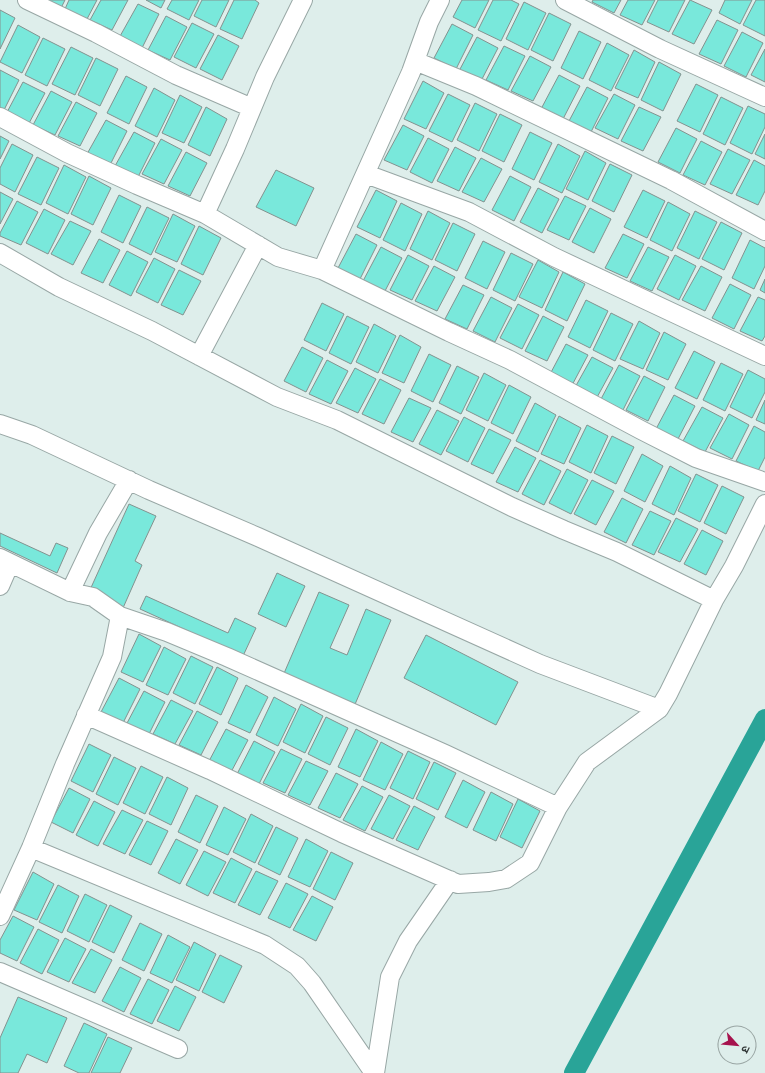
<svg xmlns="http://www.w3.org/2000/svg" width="765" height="1073" font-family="Cabin,'Noto Sans Devanagari',sans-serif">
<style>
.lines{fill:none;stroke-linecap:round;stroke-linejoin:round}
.canal{stroke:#29a498;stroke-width:20}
.building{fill:#79e8db;stroke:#83928f}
.street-casing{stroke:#98a7a5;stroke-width:20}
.street{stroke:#fff;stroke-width:18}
</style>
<rect width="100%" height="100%" fill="#deeeeb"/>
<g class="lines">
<path class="canal" d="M574,1073L765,719"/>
</g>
<path class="building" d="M38,0H65L60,10Z
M69,0H97L87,19L65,9Z
M101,0H128L112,30L90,20Z
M146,0H165L161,8Z
M172,0H199L189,20L167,9Z
M202,0H229L216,27L194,16Z
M234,0H255L259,3L242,39L220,29Z
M462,0H489L475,28L453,17Z
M493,0H511L519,4L501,41L478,30Z
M593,0H621L614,13L592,2Z
M628,0H655L642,25L620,15Z
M658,0H685L669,32L647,22Z
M690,0L712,10L694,44L672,34Z
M725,0H752L740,24L719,13Z
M756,0H765V36L743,25Z
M524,2L546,13L528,50L506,39Z
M138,4L159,14L142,48L119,38Z
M0,10L15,18L0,49Z
M549,13L571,24L553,61L531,50Z
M166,16L187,27L170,60L148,50Z
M717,20L738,30L721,64L699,54Z
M192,23L214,34L196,68L174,57Z
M452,24L473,35L456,69L434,58Z
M18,25L40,37L22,73L0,62Z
M579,31L601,42L583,79L561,68Z
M742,32L763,43L746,77L724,66Z
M218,35L239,46L222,80L200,69Z
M477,37L498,48L481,81L459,71Z
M43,38L65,49L47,86L25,75Z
M607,43L629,55L611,91L589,80Z
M504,46L525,56L508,90L486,80Z
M71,47L93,58L75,95L52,84Z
M765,49V82L751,75Z
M634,50L655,62L638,98L615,88Z
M530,56L551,67L533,101L511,91Z
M96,58L118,69L100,106L78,95Z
M659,62L681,74L663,111L641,100Z
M0,70L19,80L2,114L0,113Z
M559,75L580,86L563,119L541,109Z
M126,76L147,87L129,124L107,113Z
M423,81L444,93L426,129L404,119Z
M23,82L45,93L27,127L5,116Z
M696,84L718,95L700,132L677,121Z
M587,87L608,98L591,132L569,121Z
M154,88L175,100L157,137L135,126Z
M51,91L72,102L55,135L33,125Z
M448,94L470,105L452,142L429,131Z
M614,94L635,105L618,139L595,128Z
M180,95L202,107L184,143L162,133Z
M721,97L743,108L725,145L703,134Z
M76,102L97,113L80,146L58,136Z
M475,103L497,114L479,151L457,140Z
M748,106L765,114V127L752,154L730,143Z
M206,107L227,119L210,156L188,145Z
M639,107L661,117L643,151L621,141Z
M500,114L522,125L504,162L482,151Z
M106,120L127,131L110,165L87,154Z
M403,125L424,136L407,170L384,160Z
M676,128L697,139L680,173L658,162Z
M134,132L155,143L138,177L115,166Z
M530,132L552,143L534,180L512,169Z
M765,134V159L755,154Z
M0,136L9,141L0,159Z
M428,138L449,149L432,183L410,172Z
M161,139L182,150L164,184L142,174Z
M701,141L722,152L705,185L683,175Z
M12,144L33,155L15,192L0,184V168Z
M558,144L580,156L562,193L539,182Z
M455,147L476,158L459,191L437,181Z
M728,149L750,160L732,194L710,184Z
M585,151L606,163L588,200L566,189Z
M186,152L207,163L190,196L168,186Z
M37,157L59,168L41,205L18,194Z
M481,158L502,169L484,202L462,192Z
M754,160L765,166V191L758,205L736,195Z
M610,164L632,175L614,212L592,201Z
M64,165L86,177L68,214L46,203Z
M276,170L314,188L296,226L256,207Z
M89,176L111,188L93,225L71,214Z
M510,176L531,187L514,221L492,210Z
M538,188L559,199L542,233L520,222Z
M376,190L397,201L380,238L357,227Z
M643,190L665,201L647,238L624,227Z
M0,192L13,199L0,224Z
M119,195L141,206L123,243L101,232Z
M565,196L586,206L569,240L547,230Z
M17,201L38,212L21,245L0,236V233Z
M668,202L690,214L672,251L650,240Z
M401,203L422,214L405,251L383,240Z
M147,207L169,218L151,255L129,244Z
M590,208L611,219L594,253L572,242Z
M44,209L65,220L48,254L26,243Z
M428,211L450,223L432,260L410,249Z
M695,211L717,222L699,259L677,248Z
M173,214L195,226L177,262L155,252Z
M70,221L91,231L73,265L51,254Z
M721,222L742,233L724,270L702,259Z
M453,223L475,234L457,271L435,260Z
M199,226L221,238L203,275L181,264Z
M356,234L377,245L360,279L338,268Z
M623,234L644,244L627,278L605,268Z
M99,239L120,250L103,283L81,273Z
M750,240L765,248V266L754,289L732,278Z
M483,241L505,252L487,289L465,278Z
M381,247L402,258L385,291L363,281Z
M648,247L669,257L652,291L630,281Z
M127,251L148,262L131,296L109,285Z
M511,253L533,264L515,301L493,290Z
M408,255L429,266L412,300L390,290Z
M675,255L696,266L679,300L657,289Z
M154,258L175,269L158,303L136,292Z
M538,260L559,272L542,308L519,297Z
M434,266L455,277L437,311L415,301Z
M701,266L722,277L705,311L682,300Z
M179,270L201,281L183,315L161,305Z
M563,272L585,284L567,321L545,310Z
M765,279V293L760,290Z
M730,284L751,295L734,329L712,318Z
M463,285L484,295L467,329L445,319Z
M491,297L512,308L495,342L473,331Z
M758,297L765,300V336L762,341L740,331Z
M586,300L608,311L590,348L568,337Z
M322,303L344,314L326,351L304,340Z
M518,304L539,315L522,349L500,338Z
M611,313L633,324L615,361L593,350Z
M347,316L369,327L351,364L329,353Z
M543,316L564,327L547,361L525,351Z
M639,321L660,333L643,369L620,359Z
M374,324L396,336L378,373L356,362Z
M664,332L686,344L668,380L646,370Z
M400,335L421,347L404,383L382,373Z
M566,344L588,355L570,389L548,378Z
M302,347L323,358L306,392L284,381Z
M694,351L715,362L697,399L675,388Z
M429,354L451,365L433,402L411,391Z
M592,357L613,368L595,401L573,391Z
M327,360L348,371L331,404L309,394Z
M721,363L743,374L725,411L703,400Z
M619,365L640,376L623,410L601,399Z
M457,366L479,377L461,414L439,403Z
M355,368L376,379L358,413L336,403Z
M748,370L765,379V392L752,418L730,407Z
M484,373L506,385L488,421L466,410Z
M644,376L665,387L648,421L626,410Z
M380,379L401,390L384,424L362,414Z
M509,385L531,397L513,434L491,423Z
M674,395L695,406L678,439L656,429Z
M409,398L431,408L413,442L391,432Z
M765,400V424L756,420Z
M535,403L556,415L538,452L516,441Z
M702,407L723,418L705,452L683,441Z
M437,410L459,421L441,455L419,444Z
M729,414L749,425L732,459L710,448Z
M559,416L581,428L564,464L541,454Z
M464,417L485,428L468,462L446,451Z
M587,425L608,436L591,473L569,462Z
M754,426L765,432V457L758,471L736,461Z
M489,429L511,440L493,474L471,464Z
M612,436L634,447L616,484L594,473Z
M515,447L536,458L518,492L496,482Z
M642,454L663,466L645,502L624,491Z
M540,460L561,471L544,505L522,494Z
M670,466L691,478L674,515L652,504Z
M567,469L588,480L571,514L549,503Z
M696,474L718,485L700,522L678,511Z
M592,480L614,491L596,525L574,514Z
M722,486L744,497L726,534L704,523Z
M622,498L643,509L626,543L604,532Z
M129,504L156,516L135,561L142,565L123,608L89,592Z
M650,511L671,521L654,555L632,545Z
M676,518L698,529L680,562L658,552Z
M702,530L723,541L706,575L684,564Z
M0,533L50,556L56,543L68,548L57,573L0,546Z
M277,573L305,586L286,627L258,614Z
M319,592L349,605L330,648L347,655L366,609L391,620L353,709L282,678Z
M146,596L228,633L235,618L256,628L243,656L140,609Z
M139,634L161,646L143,682L121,672Z
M426,635L518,682L496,725L404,678Z
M164,647L186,659L168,695L146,685Z
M191,656L213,667L195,704L173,693Z
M217,667L238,678L221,715L199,704Z
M119,678L140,689L123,723L101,712Z
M246,685L268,697L250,733L228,723Z
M144,691L165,702L148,736L126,725Z
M274,697L296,709L278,746L256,735Z
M171,700L193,711L175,744L153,734Z
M301,704L323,716L305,753L283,742Z
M197,711L218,722L201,755L179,745Z
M326,717L348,728L330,765L308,754Z
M226,729L248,740L230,774L208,763Z
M356,729L378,741L360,777L338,767Z
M254,741L275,752L258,786L236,776Z
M381,742L403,754L385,790L363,780Z
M89,744L111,755L93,792L71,781Z
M281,749L302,759L285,793L263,783Z
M408,751L430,762L413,799L390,788Z
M114,757L136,768L118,805L96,794Z
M306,761L328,771L310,805L288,795Z
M434,762L456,773L438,810L416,799Z
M141,766L163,777L145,814L123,803Z
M336,773L358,784L340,818L318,808Z
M167,777L188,788L171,825L149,814Z
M463,780L485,792L467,828L445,817Z
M362,786L383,797L365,831L343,820Z
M69,788L90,799L73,833L51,822Z
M491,792L513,804L496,841L473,830Z
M196,795L218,806L200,843L178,832Z
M389,795L410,806L393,839L371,829Z
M518,799L540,811L522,848L500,837Z
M94,801L115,812L98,846L76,835Z
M414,806L435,817L418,850L396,840Z
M224,807L246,819L228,855L206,845Z
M122,810L143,820L125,854L103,844Z
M251,814L273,826L255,863L233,852Z
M147,821L168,831L151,865L129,855Z
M276,827L298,838L280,875L258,864Z
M176,839L198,850L180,884L158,873Z
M306,839L328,851L310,887L288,877Z
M204,851L226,862L208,896L186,885Z
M331,852L353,863L335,900L313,889Z
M231,858L252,869L235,903L213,893Z
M256,871L278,881L260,915L238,905Z
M33,872L54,884L37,920L14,910Z
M286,883L308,894L290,928L268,918Z
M58,885L79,896L62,933L39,922Z
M85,894L107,905L89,942L67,931Z
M312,896L333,907L316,941L293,930Z
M110,905L132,916L114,953L92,942Z
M13,916L34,927L17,961L0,953V940Z
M140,923L162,934L144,971L122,960Z
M38,929L59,940L42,974L20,963Z
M168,935L190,947L172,983L150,973Z
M65,938L86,949L69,982L47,972Z
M194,942L216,954L199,991L176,980Z
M91,949L112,960L95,993L72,983Z
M220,955L242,966L224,1003L202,992Z
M120,967L141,978L124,1012L102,1001Z
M148,979L169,990L152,1024L130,1014Z
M175,986L196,997L179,1031L157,1021Z
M18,997L67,1018L47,1063L27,1054L18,1073H0V1038Z
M84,1023L107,1034L89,1073H79L64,1066Z
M108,1037L132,1048L120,1073H91Z"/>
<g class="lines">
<defs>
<path id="street" d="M27,0L96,33L176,75L252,108
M303,0L265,77L235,149L205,214L278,257L322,270L411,72L429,22L440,0
M565,0L660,49L765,97
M415,61L476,86L671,180L765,231
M0,117L67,153L137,185L205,214
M366,174L469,212L554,257L765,356
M0,253L59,287L152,331L277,397L337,420L512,507L564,530L617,552L714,600L734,566L765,504
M322,270L449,332L510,360L641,430L696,458L765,482
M199,356L258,245
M0,424L32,435L149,490L258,537L540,664L659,709L668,694L714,600
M0,558L70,592L93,597L120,616L167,632L227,657L445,754L558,807L530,863L506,879L489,882L458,884L342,833L210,770L86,715
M0,586L10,563
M70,592L98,533L129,480
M558,807L587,762L659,709
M31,848L265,945L297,966L312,983L374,1073
M0,916L31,848L65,764L112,657L120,616
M0,972L178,1049
M375,1073L390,977L408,941L450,880"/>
</defs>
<use href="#street" class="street-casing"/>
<use href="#street" class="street"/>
</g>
<g transform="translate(737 1045) rotate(117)"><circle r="19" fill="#deeeeb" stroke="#99a5a3"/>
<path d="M0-3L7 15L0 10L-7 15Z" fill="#a6124d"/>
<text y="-6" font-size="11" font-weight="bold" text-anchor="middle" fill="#323837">उ</text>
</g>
</svg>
